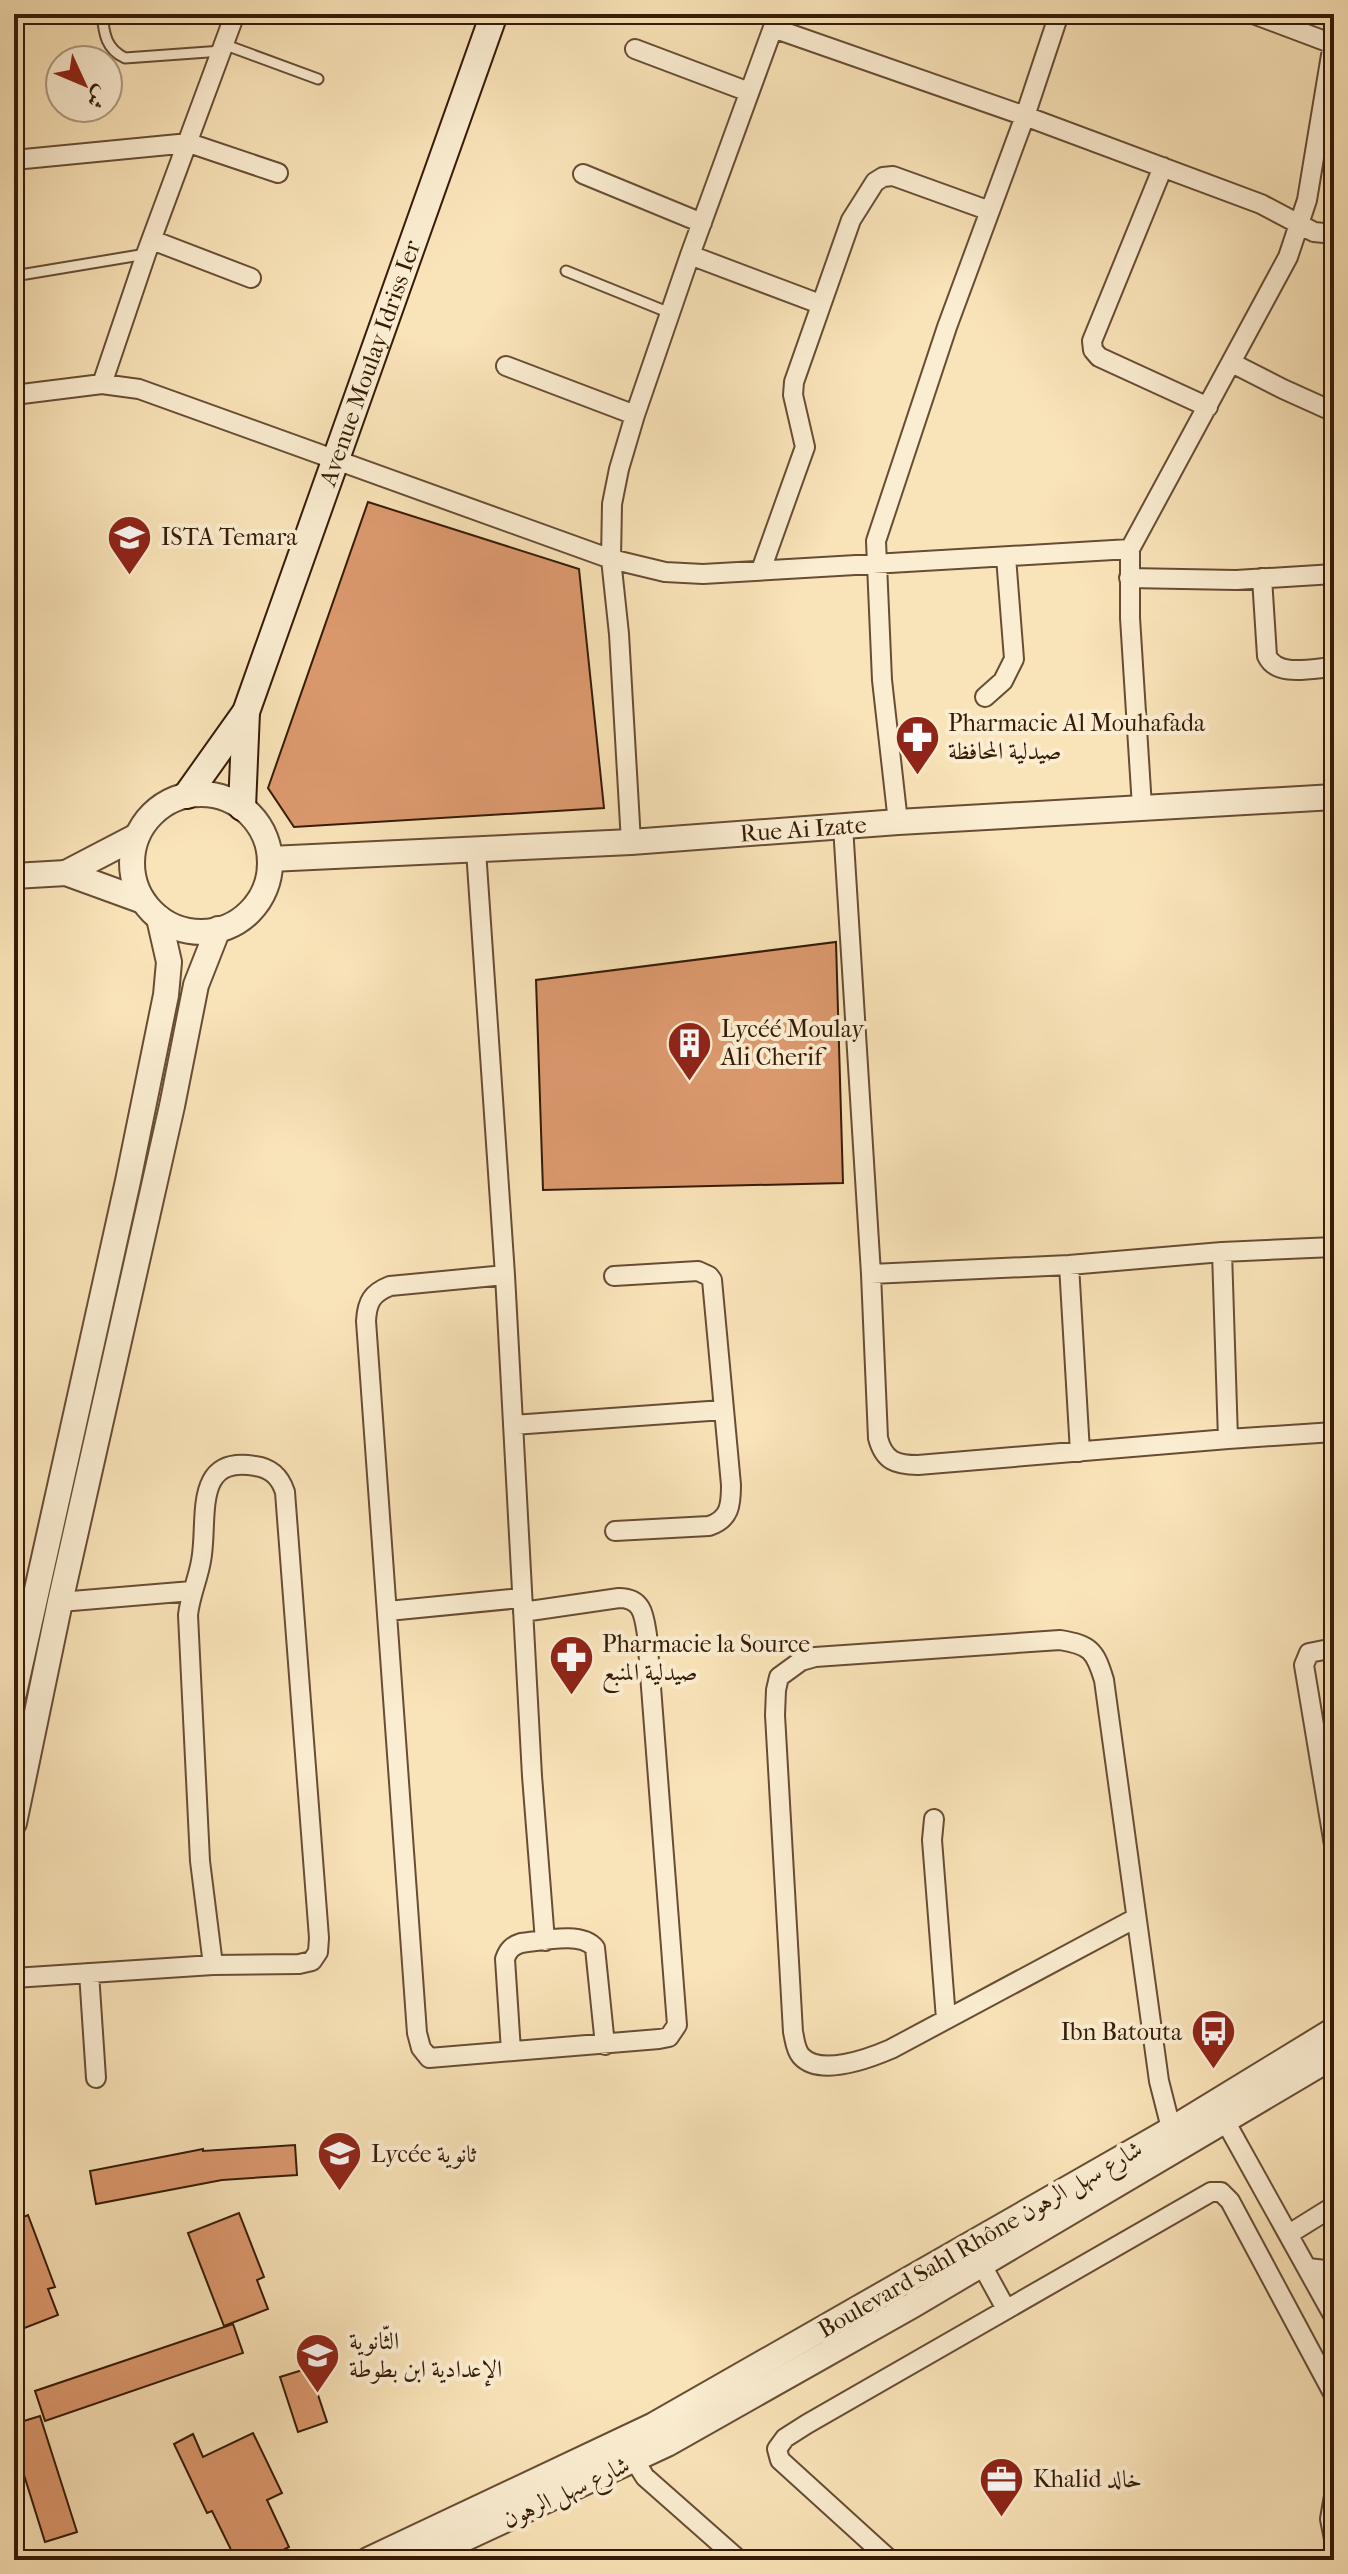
<svg xmlns="http://www.w3.org/2000/svg" width="1348" height="2574" font-family="'IM FELL French Canon',Amiri,serif">
<style>
.building{fill:#dc996e;stroke:#361b08;stroke-width:2}
.lines{fill:none;stroke-linecap:round;stroke-linejoin:round}
.service-casing{stroke:#674d34;stroke-width:13}
.minor-casing{stroke:#674d34;stroke-width:22}
.tertiary-casing{stroke:#674d34;stroke-width:28}
.secondary-casing{stroke:#361b08;stroke-width:30}
.service{stroke:#fbedd1;stroke-width:9}
.minor{stroke:#fbedd1;stroke-width:18}
.tertiary{stroke:#fbedd1;stroke-width:24}
.secondary{stroke:#fbedd1;stroke-width:26}
.labels{text-anchor:middle;dominant-baseline:central;stroke-width:8;stroke-linejoin:round;paint-order:stroke}
.street-label{font-size:24px;fill:#361b08;stroke:#fbedd1}
.poi-label{font-size:24px;fill:#361b08;stroke:#fbedd1;text-anchor:start}
</style>
<rect width="100%" height="100%" fill="#f9e3b8"/>
<filter id="stains"><feTurbulence type="fractalNoise" baseFrequency=".0025" numOctaves="4"/><feColorMatrix values="0 0 0 0 .2 0 0 0 0 .09 0 0 0 0 .02 0 0 0 .5 -.17"/></filter>
<radialGradient id="worn" r=".72"><stop offset=".6" stop-color="#630" stop-opacity="0"/><stop offset="1" stop-color="#630" stop-opacity=".3"/></radialGradient>
<path class="building" d="M368,502L579,569L604,808L294,827L268,788Z
M836,942L843,1183L543,1190L536,980Z
M295,2145L297,2175L222,2180L96,2204L90,2171L203,2149V2151Z
M239,2213L264,2277L257,2280L268,2309L224,2326L188,2233Z
M28,2215L55,2287L48,2289L58,2315L22,2329L14,2308V2221Z
M233,2324L243,2353L45,2421L35,2391Z
M309,2368L327,2422L298,2432L280,2377Z
M40,2416L77,2532L45,2542L14,2443V2424Z
M253,2433L282,2493L267,2500L289,2547L264,2560H236L212,2511L207,2513L174,2444L193,2434L203,2457Z"/>
<g class="lines">
<defs>
<path id="service" d="M102,14C104,34 106,49 125,58L222,51
M223,44L318,79
M566,271L670,313
M14,276L146,254"/>
<path id="minor" d="M1253,14L1333,44
M773,28L1025,116L1261,204L1314,232L1334,234
M635,49L749,92
M14,160L189,143L278,173
M1163,167L1092,341L1093,350L1099,357L1208,407
M583,174L702,223
M152,240L251,278
M690,255L820,304
M1232,363L1283,389L1334,412
M506,366L635,415
M102,384L146,254L235,14
M14,395L102,384L139,389L611,559L665,572L703,574L1130,549
M761,570L805,447L793,395L794,382L851,220L875,182L883,177L893,176L990,211
M1129,578L1236,580L1334,574
M1262,578L1267,656C1277,678 1313,668 1334,667
M985,697L1003,681L1014,659L1006,557
M1142,807L1130,618V549L1288,257L1307,200L1334,37
M898,822L882,680L876,541L947,327L1025,116L1059,14
M843,826L871,1274L878,1438C884,1461 896,1465 918,1465L1228,1439L1334,1432
M631,842L619,634L611,559L612,504L619,469L635,415L690,255L778,14
M476,850L505,1275L532,1776L545,1941
M1222,1252L1228,1439
M1069,1265L1080,1452
M871,1274L1069,1265L1222,1252L1334,1247
M505,1275L390,1286C372,1293 367,1302 366,1321L417,2033L421,2048L429,2058L659,2039L669,2037L677,2025L647,1635C644,1616 643,1598 619,1598L523,1612
M614,1276L698,1271L709,1276L712,1280L731,1485C731,1505 730,1519 709,1526L615,1531
M513,1425L723,1410
M60,1602L192,1591
M388,1611L521,1598
M1334,1648L1309,1653L1304,1665L1334,1845
M934,1819L932,1840L946,2019
M1136,1918L891,2049C870,2058 820,2077 801,2056C795,2049 795,2040 793,2032L775,1715L776,1690L779,1677L801,1661L815,1657L1060,1640C1090,1645 1095,1650 1104,1680L1159,2081L1174,2140
M89,1973L96,2078
M14,1978L213,1965L299,1964L312,1961L318,1952L319,1938L285,1492C280,1477 271,1468 255,1466C191,1455 209,1521 201,1561C198,1579 190,1596 188,1615L200,1861L213,1965
M511,2051L505,1959C508,1950 512,1946 521,1943C541,1941 582,1931 595,1948L605,2045
M1219,2110L1334,2317
M1289,2234L1334,2206
M977,2256L1006,2309
M1308,2268L1334,2271
M628,2450L645,2477L739,2560
M1334,2496L1330,2519L1334,2539
M890,2560L780,2460L777,2449L785,2438L807,2424L1211,2192H1221L1230,2201L1334,2395"/>
<g id="tertiary">
<circle cx="201" cy="863" r="69"/>
<path id="s1" d="M270,859L631,842L898,822L1334,797"/>
<path d="M66,873L137,836"/>
<path d="M14,876L66,873L143,901"/>
<path d="M14,1693L128,1181L166,995L169,962L159,918"/>
<path d="M14,1823L60,1602L172,1106L196,985L218,929"/>
<path d="M368,2560L654,2425L1172,2129L1334,2030"/>
<path d="M419,2560L667,2444L913,2305L1334,2056"/>
</g>
<g id="secondary">
<path id="s2" d="M187,795L246,712L494,14"/>
<path d="M242,807L246,712"/>
</g>
</defs>
<use href="#service" class="service-casing"/>
<use href="#minor" class="minor-casing"/>
<use href="#tertiary" class="tertiary-casing"/>
<use href="#secondary" class="secondary-casing"/>
<use href="#service" class="service"/>
<use href="#minor" class="minor"/>
<use href="#tertiary" class="tertiary"/>
<use href="#secondary" class="secondary"/>
</g>
<defs>
<symbol id="university-pin" viewBox="-11 -11 22 30"><path d="M0 17L-7.5 6A9.5 9.5 0 1 1 7.5 6Z" fill="#8f2418" stroke="#fbedd1"/><path d="M0-5L7-2L0 1L-7-2ZM-4 1L0 2.5L4 1V4Q0 6-4 4Z" fill="#fff"/></symbol>
<symbol id="pharmacy-pin" viewBox="-11 -11 22 30"><path d="M0 17L-7.5 6A9.5 9.5 0 1 1 7.5 6Z" fill="#8f2418" stroke="#fbedd1"/><path d="M-2-6h4v4h4v4h-4v4h-4v-4h-4v-4h4Z" fill="#fff"/></symbol>
<symbol id="building-pin" viewBox="-11 -11 22 30"><path d="M0 17L-7.5 6A9.5 9.5 0 1 1 7.5 6Z" fill="#8f2418" stroke="#fbedd1"/><path d="M-4-6H4V6H1V3H-1V6H-4ZM-2.5-4.3h1.7v1.8h-1.7ZM.8-4.3h1.7v1.8H.8ZM-2.5-1h1.7V.8h-1.7ZM.8-1h1.7V.8H.8Z" fill="#fff"/></symbol>
<symbol id="bus-pin" viewBox="-11 -11 22 30"><path d="M0 17L-7.5 6A9.5 9.5 0 1 1 7.5 6Z" fill="#8f2418" stroke="#fbedd1"/><path d="M-5-6H5V4H4V6H2V4H-2V6H-4V4H-5ZM-3.5-4V0h7V-4ZM-3.5 1.2v1.5H-2V1.2ZM2 1.2v1.5H3.5V1.2Z" fill="#fff"/></symbol>
<symbol id="school-pin" viewBox="-11 -11 22 30"><path d="M0 17L-7.5 6A9.5 9.5 0 1 1 7.5 6Z" fill="#8f2418" stroke="#fbedd1"/><path d="M0-5L7-2L0 1L-7-2ZM-4 1L0 2.5L4 1V4Q0 6-4 4Z" fill="#fff"/></symbol>
<symbol id="office-pin" viewBox="-11 -11 22 30"><path d="M0 17L-7.5 6A9.5 9.5 0 1 1 7.5 6Z" fill="#8f2418" stroke="#fbedd1"/><path d="M-6-3h4V-5.5h4V-3h4V5H-6ZM-1-4.5V-3h2v-1.5ZM-6 0V1H6V0Z" fill="#fff"/></symbol>
</defs>
<g fill-rule="evenodd">
<use href="#university-pin" x="104" y="512" width="51" height="69"/>
<use href="#pharmacy-pin" x="892" y="712" width="51" height="69"/>
<use href="#building-pin" x="664" y="1018" width="51" height="69"/>
<use href="#pharmacy-pin" x="546" y="1632" width="51" height="69"/>
<use href="#bus-pin" x="1188" y="2006" width="51" height="69"/>
<use href="#school-pin" x="314" y="2128" width="51" height="69"/>
<use href="#school-pin" x="292" y="2330" width="51" height="69"/>
<use href="#office-pin" x="976" y="2454" width="51" height="69"/>
</g>
<g class="labels">
<g class="street-label">
<text stroke="none"><textPath href="#s2" startOffset="472">Avenue Moulay Idriss Ier</textPath></text>
<text stroke="none"><textPath href="#s1" startOffset="534">Rue Ai Izate</textPath></text>
<text transform="translate(980 2239) rotate(-30)">Boulevard Sahl Rhône شارع سهل الرهون</text>
<text transform="translate(566 2492) rotate(-25)">شارع سهل الرهون</text>
</g>
<g class="poi-label">
<text x="161" y="537">ISTA Temara</text>
<text x="948" y="723">Pharmacie Al Mouhafada<tspan x="948" dy="28">صيدلية المحافظة</tspan></text>
<text x="721" y="1029">Lycéé Moulay<tspan x="721" dy="28">Ali Cherif</tspan></text>
<text x="602" y="1644">Pharmacie la Source<tspan x="602" dy="28">صيدلية المنبع</tspan></text>
<text x="1182" y="2032" text-anchor="end">Ibn Batouta</text>
<text x="371" y="2154">Lycée ثانوية</text>
<text x="349" y="2341">الثّانوية<tspan x="349" dy="28">الإعدادية ابن بطوطة</tspan></text>
<text x="1033" y="2479">Khalid خالد</text>
</g>
</g>
<rect width="1348" height="2574" fill="none" stroke="#f9e3b8" stroke-width="48"/>
<rect x="16" y="16" width="1316" height="2542" fill="none" stroke="#361b08" stroke-width="4"/>
<rect x="24" y="24" width="1300" height="2526" fill="none" stroke="#361b08" stroke-width="2"/>
<g transform="translate(84 84) rotate(134)"><circle r="38" fill="#fbedd1" stroke="#ac9981" stroke-width="2"/>
<path d="M0-6L14 30L0 20L-14 30Z" fill="#8f2418"/>
<text y="-12" font-size="22" font-weight="bold" text-anchor="middle" fill="#361b08">ش</text>
</g>
<rect width="100%" height="100%" filter="url(#stains)"/>
<rect width="100%" height="100%" fill="url(#worn)"/>
</svg>
